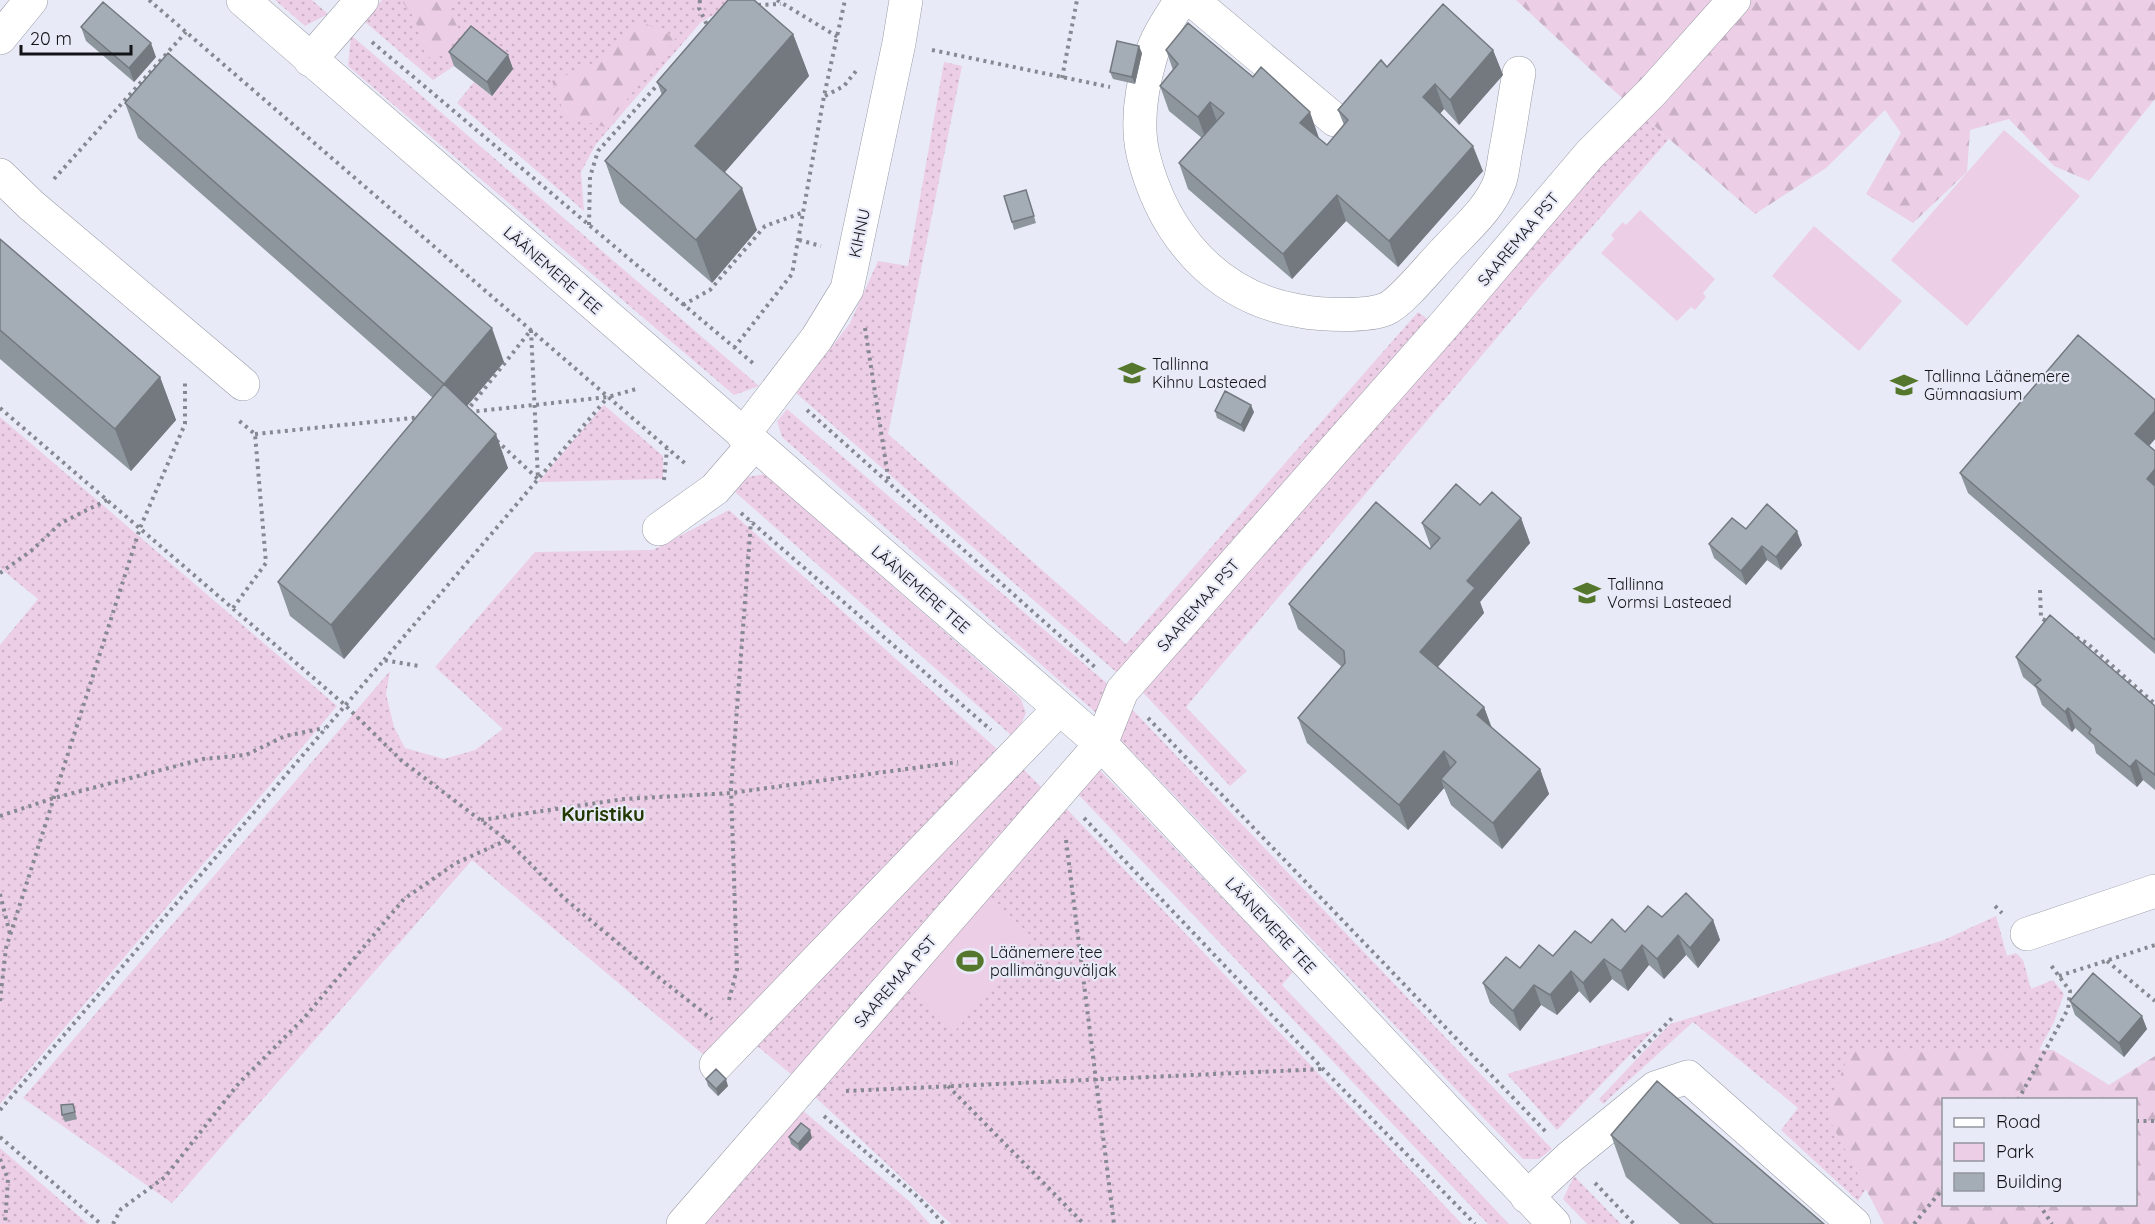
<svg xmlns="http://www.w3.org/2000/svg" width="2155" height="1224" font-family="Quicksand,sans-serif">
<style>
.grass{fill:url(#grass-dots)}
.forest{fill:url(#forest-firs);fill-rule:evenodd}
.park{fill:#eccee6}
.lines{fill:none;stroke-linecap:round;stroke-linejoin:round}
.minor-casing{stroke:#989ba6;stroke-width:34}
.path{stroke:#878992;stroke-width:4;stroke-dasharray:3 4.5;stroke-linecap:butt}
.minor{stroke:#fff;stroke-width:33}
.wall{fill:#8d959d}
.shaded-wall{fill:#73797f}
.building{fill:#a4adb6;stroke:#73797f;stroke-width:1.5}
.labels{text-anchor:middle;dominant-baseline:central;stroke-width:4.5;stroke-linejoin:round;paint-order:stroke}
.street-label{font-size:16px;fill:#131418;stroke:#e8ebf7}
.poi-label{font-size:16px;fill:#131418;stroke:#e8ebf7;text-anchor:start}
.quarter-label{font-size:20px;font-weight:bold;fill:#223702;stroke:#e8ebf7}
</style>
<defs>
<pattern id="grass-dots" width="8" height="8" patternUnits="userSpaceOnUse" patternTransform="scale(1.5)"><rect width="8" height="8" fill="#eccee6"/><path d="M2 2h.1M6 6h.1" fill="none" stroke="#cab0c5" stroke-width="1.8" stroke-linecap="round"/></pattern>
<pattern id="forest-firs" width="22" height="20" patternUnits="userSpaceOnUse" patternTransform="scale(1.5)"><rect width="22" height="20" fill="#eccee6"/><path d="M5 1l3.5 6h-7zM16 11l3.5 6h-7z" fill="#cab0c5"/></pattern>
</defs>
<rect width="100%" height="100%" fill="#e8ebf7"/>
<path class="grass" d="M275,0H312L328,14L305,26Z
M382,0H740L701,22L596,144L581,172L584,211L457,103L474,82L492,96L476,39L454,66L433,80L364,21Z
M351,35L759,386L734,395L348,66Z
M944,62L962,66L888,434L1126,644L1418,312L1433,323L1123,678L796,393L850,323L878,261L908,266Z
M1639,113L1669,139L1536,291L1186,707L1247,771L1230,786L1137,686Z
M604,405L663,456V479L538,482Z
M787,409L1110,686L1102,718L782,437L777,421Z
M0,417L337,706L0,1104V645L38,599L0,568Z
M765,474L1021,699L1026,713L1021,724L1011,735L735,492L748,477Z
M729,510L997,749L704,1055L472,860L172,1203L23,1098L390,671L386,694L394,727L405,748L444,759L475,750L503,729L435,667L535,552L653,550Z
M1127,704L1552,1149L1539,1159H1523L1119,738Z
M1095,765L1293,972L1282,985L1509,1224H1488L1074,790Z
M1023,769L1044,790L793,1076L756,1045Z
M1062,804L1462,1224H951L811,1093Z
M1996,916L2007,956L2016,953L2023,960L2031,989L2053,980L2064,994L2054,1022L2015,1095L1944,1100L1879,1169L1858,1201L1781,1130L1798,1108L1693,1022L1603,1104L1599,1099L1670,1024L1944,940Z
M1654,1030L1557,1130L1507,1074Z
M800,1108L910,1202L930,1224H699Z
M0,1148L88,1224H0Z
M1574,1176L1621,1224H1587L1563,1199Z"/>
<path class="forest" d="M401,0H452L447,6L458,28L448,54L426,58L415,19Z
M1516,0H2155V99L2089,181L2054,166L2009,119L1970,130L1967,172L1913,223L1866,194L1901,133L1885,110L1826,168L1755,214L1604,82Z
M642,22L676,38L605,127L565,116L552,81L590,65Z
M2053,1050L2109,1085L2155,1056V1224H1884L1826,1113L1850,1051ZM1944,1100H2136V1204H1944Z"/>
<path class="park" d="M2004,130L2080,196L1967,326L1891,260Z
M1640,210L1715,279L1703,293L1706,297L1695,310L1691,307L1677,321L1601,253L1614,239L1611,235L1623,222L1626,225Z
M1814,226L1902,301L1859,351L1772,276Z
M985,891L1034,939L955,1031L906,983Z"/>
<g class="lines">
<defs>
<path id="minor" d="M243,0L1101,744L1554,1224
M1181,0C1170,18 1157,35 1151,56C1142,86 1136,123 1143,154C1163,235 1217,298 1300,311C1321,315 1367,317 1386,309C1402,302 1431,265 1444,252C1464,230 1490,209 1500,181C1503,171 1504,159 1506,149C1511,124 1514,99 1519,73
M1192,0L1335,120
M0,38L31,0
M310,60L362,0
M0,175L31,205L243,384
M743,435L817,338L847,289L899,43L906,0
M659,529L715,489L754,444
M2027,934L2155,891
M716,1065L1059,709
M1527,1197L1570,1157L1655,1088L1688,1077L1854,1224
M683,1224L1101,744L1122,691L1445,324L1590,154L1653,91L1734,0"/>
</defs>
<use href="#minor" class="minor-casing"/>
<path class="path" d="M149,0L688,466
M700,0L699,8L708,27
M777,0L838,37
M758,5L781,4
M372,42L754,364
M932,50L1110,87
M1062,78L1077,0
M825,96L844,86L856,71
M54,179L186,32
M589,225L590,177L598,151L660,82
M799,240L821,246
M683,305L710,290L765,226L804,212
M865,328L889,483
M531,330L538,479L466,412Z
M734,348L792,274L824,96L845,0
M0,408L345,705L402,761L507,840L564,898L668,985L712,1019
M807,410L1097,669
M469,412L608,397L636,389
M255,434L421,417
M664,480L667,449
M741,513L991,730
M0,573L31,551L61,523L107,500
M2040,590L2041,618L2048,622
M233,608L266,563L255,434L238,420
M2070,634L2087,643L2155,704
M384,660L608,397
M1148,718L1546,1132
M0,816L54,798L203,759L246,755L285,736L325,728
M1084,818L1323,1069L1475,1224
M481,820L624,799L731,793L958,762
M1066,840L1114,1224
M0,894L10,934
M1995,906L2002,913
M2107,961L2155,1001
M2059,976L2155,945
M729,1000L737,969L731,789L751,521
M0,1001L6,948L140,528L185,424V382
M1633,1058L1673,1017
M948,1086L1084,1224
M846,1091L1323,1069
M2018,1100L2068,1009L2070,991L2050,964
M0,1110L384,660L419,666
M824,1116L920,1199L944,1224
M2136,1121H2155
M0,1137L101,1224
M0,1159L8,1179L5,1224
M1595,1183L1634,1224
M2039,1204L2052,1224
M113,1224L121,1209L165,1177L239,1083L304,1018L404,899L456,863L507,840
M1914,1224L1944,1187"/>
<use href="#minor" class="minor"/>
</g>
<path class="wall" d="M81,27L156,57L134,82L86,41Z
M793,34L809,76L725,172L757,230L712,283L620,203L605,161L662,95L657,82Z
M1166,50L1319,138L1327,145L1344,125L1338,110L1387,67L1493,50L1503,75L1459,125L1444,109L1440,114L1483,171L1398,267L1346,221L1292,279L1188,189L1179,163L1202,138L1169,111L1160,86L1173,70Z
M449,52L508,55L513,69L492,96L454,66Z
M1142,53L1135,84L1113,79L1110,72Z
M125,103L504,362L467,406L508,468L344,659L290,616L278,582L433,398L138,138Z
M1028,197L1036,223L1014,230L1012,222Z
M0,239L160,377L176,420L131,471L0,359Z
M2155,400V439L2149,446L2155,451V654L1968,493L1960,473Z
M1215,411L1254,412L1244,432L1217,418Z
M1480,505L1521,518L1530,543L1480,602L1484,613L1438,667L1484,707L1492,728L1540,769L1549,794L1502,849L1451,805L1444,788L1408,830L1307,743L1298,718L1342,667L1298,629L1289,604L1430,549L1431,548L1422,523Z
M1746,529L1802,545L1781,570L1767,560L1746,585L1714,558L1709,544Z
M2016,657L2155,706V790L2143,780L2137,787L2096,753L2094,745L2075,728L2072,732L2042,705L2036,688L2023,677Z
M1662,917L1713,920L1720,940L1698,968L1686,955L1664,979L1649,965L1628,991L1612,979L1590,1003L1579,991L1557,1015L1541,1005L1520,1031L1490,1003L1483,983L1520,968L1591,943L1625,932Z
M2070,1001L2147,1029L2124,1057L2075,1015Z
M706,1079L728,1086L718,1096L708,1086Z
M73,1104L77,1119L65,1122L62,1115Z
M1611,1135L1824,1224H1680L1626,1177Z
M789,1137L812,1138L800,1151L791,1144Z"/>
<path class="shaded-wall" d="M793,34L809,76L710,189L695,146Z
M151,43L156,57L134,82L129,68Z
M1139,46L1142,53L1135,84L1132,77Z
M1493,50L1503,75L1459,125L1450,100Z
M508,55L513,69L492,96L487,82Z
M1435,84L1444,109L1432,122L1423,97Z
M1210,102L1219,127L1207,143L1198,117Z
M1310,112L1319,138L1309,149L1300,123Z
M1473,146L1483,171L1398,267L1389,241Z
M742,188L757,230L712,283L696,240Z
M1337,195L1346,221L1292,279L1283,254Z
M492,328L504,362L457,418L444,384Z
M160,377L176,420L131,471L115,429Z
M1251,405L1254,412L1244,432L1241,425Z
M2155,411V439L2142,454L2135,434Z
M496,434L508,468L344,659L331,625Z
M2155,469V498L2147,479Z
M1521,518L1530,543L1480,602L1484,613L1429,677L1420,652L1467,581Z
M1797,531L1802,545L1781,570L1776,557Z
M1762,546L1767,560L1746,585L1741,571Z
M1484,707L1493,732L1477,715Z
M2068,708L2075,728L2072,732L2065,712Z
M1444,751L1454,777L1441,779L1444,788L1408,830L1399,805Z
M2136,760L2143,780L2137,787L2130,767Z
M1540,769L1549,794L1502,849L1493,823Z
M1713,920L1720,940L1698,968L1690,948Z
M1678,935L1686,955L1664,979L1657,959Z
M1642,945L1649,965L1628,991L1621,971Z
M1604,959L1612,979L1590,1003L1583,983Z
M1571,971L1579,991L1557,1015L1550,995Z
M1534,985L1541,1005L1520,1031L1513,1011Z
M2142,1016L2147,1029L2124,1057L2119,1043Z
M726,1079L728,1086L718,1096L716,1089Z
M810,1130L812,1138L800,1151L798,1144Z"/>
<path class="building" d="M728,0H754L793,34L695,146L742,188L696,240L605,161L666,90L657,82Z
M103,2L151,43L129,68L81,27Z
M1443,4L1493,50L1450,100L1435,84L1423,97L1473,146L1389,241L1337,195L1283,254L1179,163L1224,113L1210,102L1198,117L1160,86L1178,64L1166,50L1188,23L1253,77L1261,67L1310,112L1300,123L1327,145L1348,120L1338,110L1381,60L1387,67Z
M471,26L508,55L487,82L449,52Z
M1117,41L1139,46L1132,77L1110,72Z
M168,53L492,328L444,384L125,103Z
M1026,190L1034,216L1012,222L1004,196Z
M0,239L160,377L115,429L0,330Z
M2078,335L2155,400V411L2135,434L2155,451V469L2147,479L2155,486V640L1960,473Z
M444,384L496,434L331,625L278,582Z
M1225,391L1251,405L1241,425L1215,411Z
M1456,484L1480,505L1492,492L1521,518L1467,581L1475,588L1420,652L1484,707L1477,715L1540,769L1493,823L1441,779L1456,762L1444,751L1399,805L1298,718L1345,663L1344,651L1289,604L1376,502L1430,549L1440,538L1422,523Z
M1767,504L1797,531L1776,557L1762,546L1741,571L1709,544L1732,518L1746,529Z
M2050,615L2155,706V775L2136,760L2130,767L2089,733L2091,729L2068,708L2065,712L2035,685L2041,680L2016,657Z
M1686,893L1713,920L1690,948L1678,935L1657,959L1642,945L1621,971L1604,959L1583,983L1571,971L1550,995L1534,985L1513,1011L1483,983L1506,957L1520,968L1539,945L1553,956L1575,931L1591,943L1612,919L1625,932L1648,906L1662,917Z
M2093,973L2142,1016L2119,1043L2070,1001Z
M716,1069L726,1079L716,1089L706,1079Z
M1657,1081L1824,1224H1714L1611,1135Z
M73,1104L75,1112L62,1115L61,1105Z
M801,1123L810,1130L798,1144L789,1137Z"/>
<defs>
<symbol id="school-bare" viewBox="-9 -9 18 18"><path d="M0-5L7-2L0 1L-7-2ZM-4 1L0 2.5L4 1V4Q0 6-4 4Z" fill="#55762d" stroke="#e8ebf7" stroke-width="2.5" paint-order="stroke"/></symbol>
<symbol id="stadium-bare" viewBox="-9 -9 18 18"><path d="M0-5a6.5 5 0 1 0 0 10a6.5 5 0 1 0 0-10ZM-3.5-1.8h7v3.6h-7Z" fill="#55762d" stroke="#e8ebf7" stroke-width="2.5" paint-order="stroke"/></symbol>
</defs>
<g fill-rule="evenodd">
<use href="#school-bare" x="1113" y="354" width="38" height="38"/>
<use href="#school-bare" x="1885" y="366" width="38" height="38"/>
<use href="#school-bare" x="1568" y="574" width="38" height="38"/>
<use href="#stadium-bare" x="951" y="942" width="38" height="38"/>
</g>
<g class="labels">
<g class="street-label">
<text transform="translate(859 233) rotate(-78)">KIHNU</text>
<text transform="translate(1518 239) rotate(-50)">SAAREMAA PST</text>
<text transform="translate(553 270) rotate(41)">LÄÄNEMERE TEE</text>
<text transform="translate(921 589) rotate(41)">LÄÄNEMERE TEE</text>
<text transform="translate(1198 605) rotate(-49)">SAAREMAA PST</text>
<text transform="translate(1271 925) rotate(47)">LÄÄNEMERE TEE</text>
<text transform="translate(895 981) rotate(-49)">SAAREMAA PST</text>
</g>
<g class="poi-label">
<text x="1152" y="364">Tallinna<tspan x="1152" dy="18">Kihnu Lasteaed</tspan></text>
<text x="1924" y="376">Tallinna Läänemere<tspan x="1924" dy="18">Gümnaasium</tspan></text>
<text x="1607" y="584">Tallinna<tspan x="1607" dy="18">Vormsi Lasteaed</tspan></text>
<text x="990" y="952">Läänemere tee<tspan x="990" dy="18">pallimänguväljak</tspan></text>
</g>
<g class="quarter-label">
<text x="603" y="813">Kuristiku</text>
</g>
</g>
<rect x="1942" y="1098" width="195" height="108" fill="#e8ebf7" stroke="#93959e" stroke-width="1.5"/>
<rect x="1954" y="1118" width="30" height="9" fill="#ffffff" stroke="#93959e" stroke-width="1.5"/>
<text x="1996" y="1128" font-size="18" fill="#131418">Road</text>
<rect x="1954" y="1143" width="30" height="18" fill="#eccee6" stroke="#93959e" stroke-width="1.5"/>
<text x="1996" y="1158" font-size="18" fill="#131418">Park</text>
<rect x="1954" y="1173" width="30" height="18" fill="#a4adb6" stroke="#93959e" stroke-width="1.5"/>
<text x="1996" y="1188" font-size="18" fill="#131418">Building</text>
<path d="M21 45v9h110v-9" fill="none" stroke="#131418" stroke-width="3"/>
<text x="30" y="45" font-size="18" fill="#131418" stroke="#e8ebf7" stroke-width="4.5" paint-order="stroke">20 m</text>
</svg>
